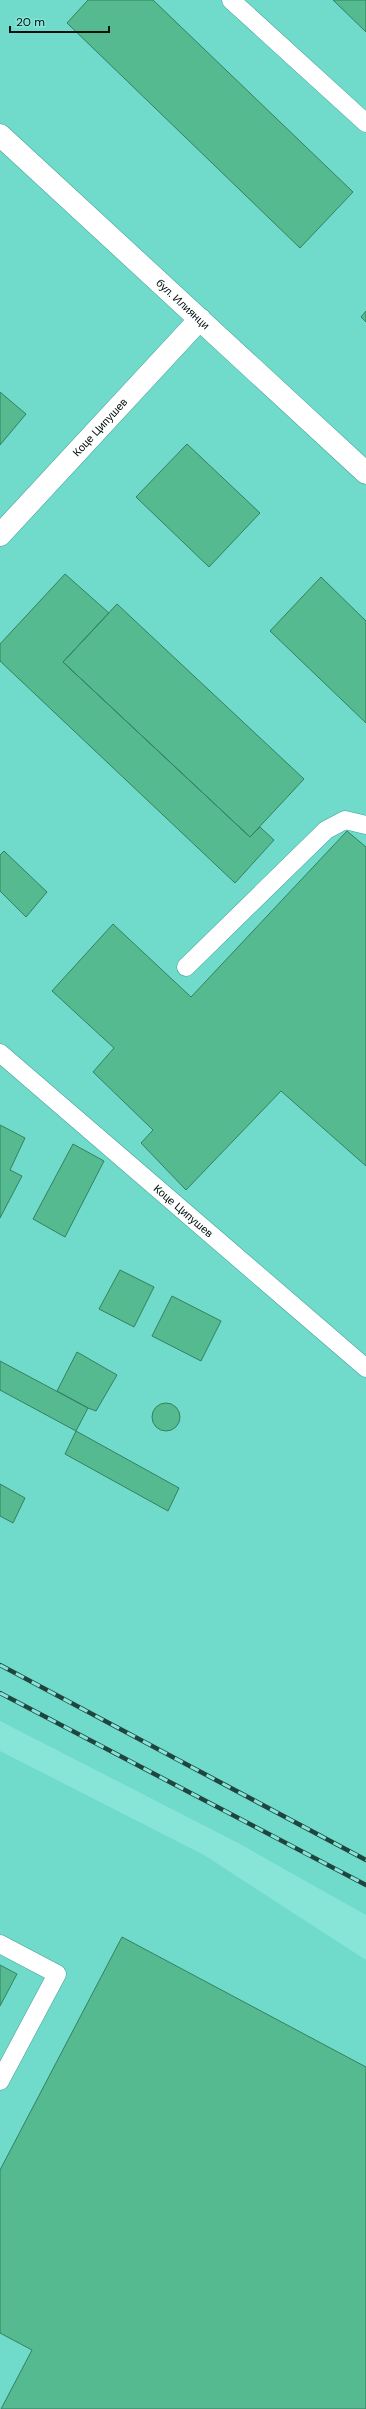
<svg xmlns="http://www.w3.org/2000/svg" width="366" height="2409" font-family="'DM Sans',sans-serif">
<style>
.built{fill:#70dacb}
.building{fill:#55ba90;stroke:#338161}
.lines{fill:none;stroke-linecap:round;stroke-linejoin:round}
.service-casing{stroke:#41a295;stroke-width:19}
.minor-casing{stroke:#41a295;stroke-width:23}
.tertiary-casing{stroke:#41a295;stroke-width:23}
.service{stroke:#fff;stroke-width:18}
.minor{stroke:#fff;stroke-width:22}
.tertiary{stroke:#fff;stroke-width:22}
.rail-casing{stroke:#20443e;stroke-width:4.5}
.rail{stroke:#87e5d7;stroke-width:3;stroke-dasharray:9;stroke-linecap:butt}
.labels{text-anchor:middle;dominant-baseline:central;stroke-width:4;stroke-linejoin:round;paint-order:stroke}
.street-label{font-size:11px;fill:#00110e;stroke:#87e5d7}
</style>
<rect width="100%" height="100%" fill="#87e5d7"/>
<path class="built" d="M0,0H366V1915L240,1844L0,1721Z
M0,1751L204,1855L366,1960V2409H0Z"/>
<path class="building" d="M88,0H153L353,192L300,248L67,23Z
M333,0H366V32Z
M366,311V322L361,317Z
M0,392L26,414L0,445Z
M187,444L260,513L209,567L136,497Z
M65,574L109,613L63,662L250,837L260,827L274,840L235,883L0,661V644Z
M321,577L366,621V723L270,631Z
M117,604L304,779L250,837L63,662Z
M347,831L366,847V1166L281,1091L186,1190L141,1143L153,1130L93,1072L114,1048L52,991L113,924L191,997Z
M4,851L47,892L26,917L0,891V855Z
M0,1125L25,1138L10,1170L22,1176L0,1218Z
M73,1144L104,1161L65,1237L33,1219Z
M120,1270L154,1287L134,1327L99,1309Z
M172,1296L221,1321L201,1361L152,1336Z
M77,1352L117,1375L96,1411L88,1408L57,1391Z
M0,1361L88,1408L76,1431L0,1390Z
M152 1417a14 14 0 1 1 28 0a14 14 0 1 1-28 0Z
M76,1431L179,1488L168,1511L65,1454Z
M0,1484L25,1498L13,1523L0,1516Z
M122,1937L366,2067V2409H1L32,2350L0,2333V2170Z
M0,1965L17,1974L0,2006Z"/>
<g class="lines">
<defs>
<g id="service">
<path d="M231,0L366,123"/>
<path d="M186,967L326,830L345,820L366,825"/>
<path id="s1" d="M0,1053L366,1368"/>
<path d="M0,1944L57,1974L0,2081"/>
</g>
<g id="minor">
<path id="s2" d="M0,535L200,319"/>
</g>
<g id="tertiary">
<path id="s3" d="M0,135L366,473"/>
</g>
</defs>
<use href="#service" class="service-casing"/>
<use href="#minor" class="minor-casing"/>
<use href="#tertiary" class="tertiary-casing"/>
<use href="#service" class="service"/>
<use href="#minor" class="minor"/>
<use href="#tertiary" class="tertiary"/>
<defs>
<path id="rail" d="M0,1665L366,1860
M0,1693L366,1885"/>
</defs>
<use href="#rail" class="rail-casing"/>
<use href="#rail" class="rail"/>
</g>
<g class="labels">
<g class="street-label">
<text stroke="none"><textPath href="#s3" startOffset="249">бул. Илиянци</textPath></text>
<text stroke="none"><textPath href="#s2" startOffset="147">Коце Ципушев</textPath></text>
<text stroke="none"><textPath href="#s1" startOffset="242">Коце Ципушев</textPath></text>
</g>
</g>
<path d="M10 26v6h99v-6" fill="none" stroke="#00110e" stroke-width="2"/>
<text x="16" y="26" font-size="12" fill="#00110e" stroke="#87e5d7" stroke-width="3" paint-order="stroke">20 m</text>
</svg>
